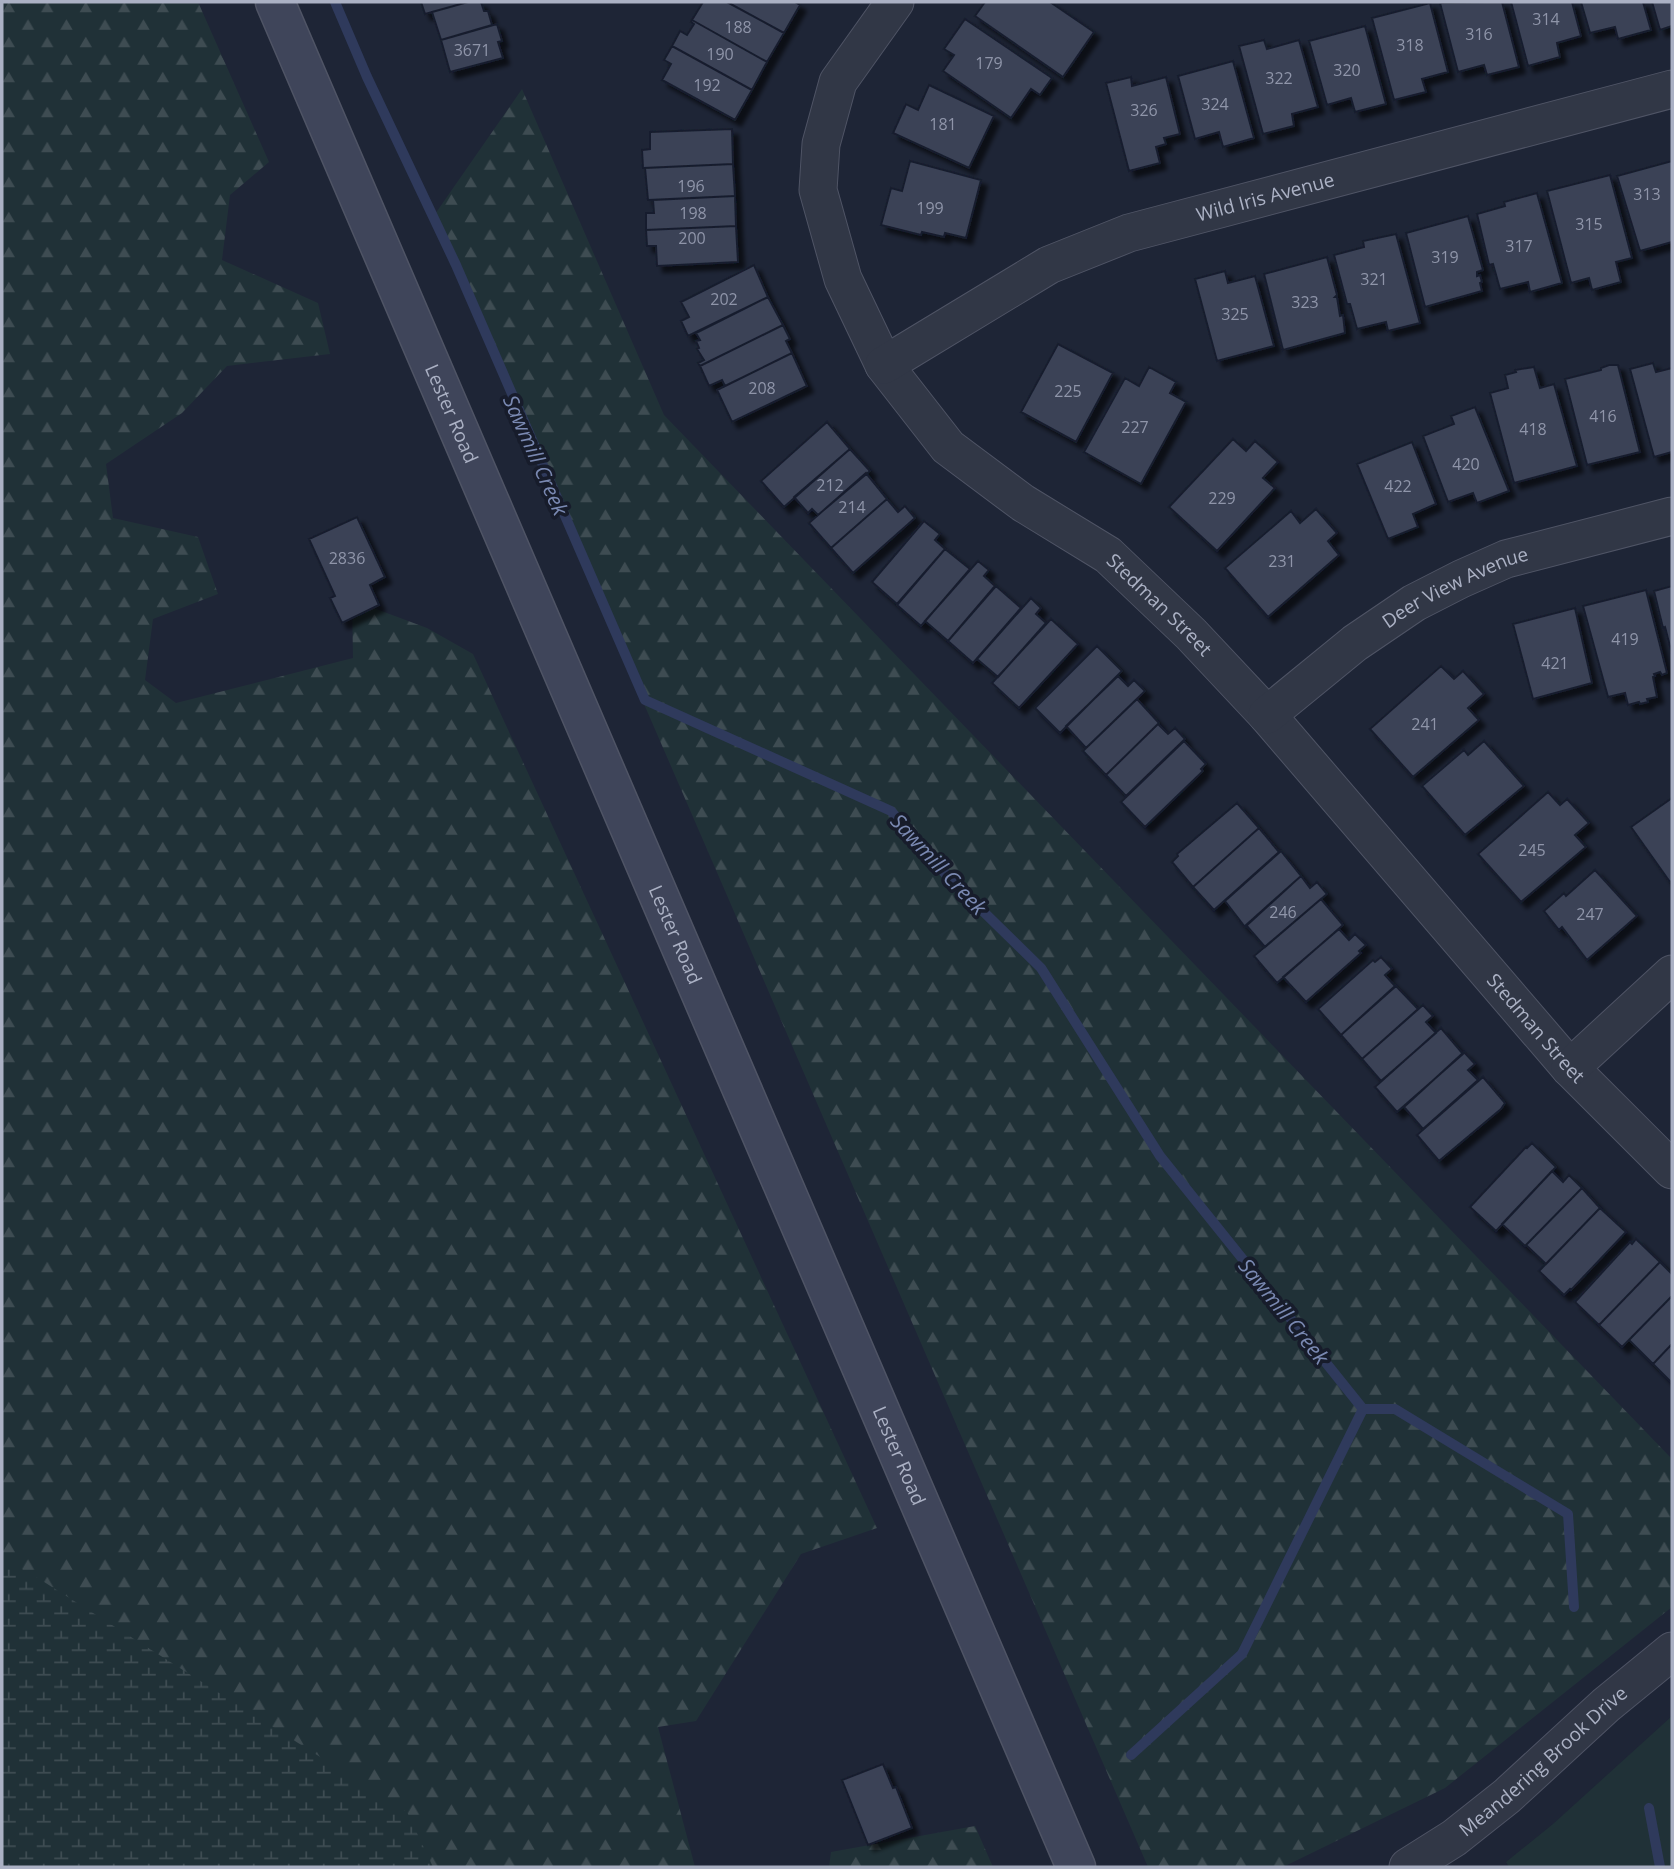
<svg xmlns="http://www.w3.org/2000/svg" width="1674" height="1869" font-family="'Open Sans',sans-serif">
<style>
.forest{fill:url(#forest-firs)}
.wetland{fill:url(#wetland-marsh)}
.park{fill:#203137}
.lines{fill:none;stroke-linecap:round;stroke-linejoin:round}
.stream{stroke:#2f3a5c;stroke-width:10}
.building{fill:#3a4257;stroke:#191e2d;stroke-width:2;filter:url(#shadow)}
.street-casing{stroke:#4f5465;stroke-width:39}
.secondary-casing{stroke:#4f5465;stroke-width:41}
.street{stroke:#313746;stroke-width:37}
.secondary{stroke:#3f455a;stroke-width:38}
.labels{text-anchor:middle;dominant-baseline:central;stroke-width:7;stroke-linejoin:round;paint-order:stroke}
.number-label{font-size:16px;fill:#8f95a9}
.street-label{font-size:19px;fill:#abb1c4;stroke:#171c2b}
.water-label{font-size:21px;font-style:italic;fill:#7a89b2;stroke:#171c2b}
</style>
<defs>
<pattern id="forest-firs" width="22" height="20" patternUnits="userSpaceOnUse" patternTransform="scale(1.75)"><rect width="22" height="20" fill="#203137"/><path d="M5 1l3.5 6h-7zM16 11l3.5 6h-7z" fill="#3e4c52"/></pattern>
<pattern id="wetland-marsh" width="20" height="14" patternUnits="userSpaceOnUse" patternTransform="scale(1.75)"><rect width="20" height="14" fill="#203137"/><path d="M1 5h8M5 5V1M11 12h8M15 12V8" fill="none" stroke="#3e4c52"/></pattern>
<filter id="shadow"><feDropShadow dx="6" dy="6" stdDeviation="2" flood-color="#0009"/></filter>
</defs>
<rect width="100%" height="100%" fill="#1e2536"/>
<path class="forest" d="M2,2H198L269,162L230,195L222,260L318,303L330,354L227,366L182,413L106,464L113,518L198,537L218,594L153,619L145,680L176,703L353,658L352,600L427,628L473,654L877,1528L801,1554L696,1721L658,1727L695,1867H2Z
M522,89L664,415L1672,1459V1607L1445,1788L1283,1867H1148L433,217Z
M975,1826L993,1867H829L831,1852Z"/>
<path class="wetland" d="M2,1558L41,1580L407,1812L433,1867H2Z"/>
<path class="park" d="M1672,1716V1867H1509L1506,1862L1553,1824Z"/>
<g class="lines">
<path class="stream" d="M335,2L367,77L456,265L645,700L891,811L948,877L1041,968L1160,1156L1363,1409H1395L1568,1514L1574,1607
M1131,1755L1242,1654L1363,1409
M1649,1808L1660,1867"/>
</g>
<path class="building" d="M421,2H468L425,14Z
M468,2H481L484,11H488L492,25L441,40L432,12Z
M703,2H727L784,33L767,62L692,20Z
M727,2H795L800,5L784,33Z
M985,2H1050L1094,32L1063,77L975,16Z
M1502,2L1519,67L1487,75L1484,65L1458,72L1440,3Z
M1511,2H1572L1581,36L1557,43L1560,57L1528,66Z
M1581,2H1643L1651,30L1618,39L1615,27L1590,33Z
M1652,2H1672V26L1660,30Z
M1430,3L1448,72L1422,79L1426,92L1394,100L1372,18Z
M965,19L1052,78L1040,95L1031,89L1011,118L943,71L954,55L944,49Z
M692,20L767,62L752,90L672,46L680,31L687,35L694,24L691,22Z
M497,24L502,41L498,42L503,58L450,72L441,40Z
M1365,26L1386,104L1355,112L1351,98L1327,105L1309,41Z
M1264,40L1267,49L1299,40L1318,107L1292,114L1294,126L1263,134L1239,46Z
M672,46L752,90L735,120L662,80L671,64L664,60Z
M1233,61L1254,138L1223,147L1219,132L1195,139L1178,76Z
M1131,77L1132,86L1166,77L1180,134L1164,138L1166,144L1156,147L1160,163L1129,171L1106,83Z
M929,85L994,116L969,168L893,133L906,104L918,110Z
M732,129L733,164L643,168L642,150L650,149V132Z
M910,161L981,180L966,238L945,233L944,237L922,232L921,235L881,225L891,188L902,191Z
M1672,161V242L1640,251L1617,176Z
M733,164L735,196L648,200L645,168Z
M1610,175L1632,258L1616,262L1621,282L1592,290L1589,278L1571,283L1547,191Z
M1537,193L1562,283L1530,292L1528,282L1500,289L1493,264L1489,265L1477,214L1505,206L1504,202Z
M735,196L736,226L646,230V213H654L653,200Z
M1468,216L1483,270L1477,272V276L1480,275L1482,282L1480,283L1482,291L1425,307L1406,233Z
M736,226L738,262L657,266L656,246H647L646,230Z
M1396,234L1420,323L1388,331L1386,322L1357,329L1350,304H1347L1334,255L1364,247L1363,241Z
M1327,257L1337,295L1335,297H1337L1340,316L1343,315L1345,333L1283,350L1264,274Z
M754,265L768,297L688,336L681,321L689,317L681,302Z
M1225,271L1228,283L1255,276L1274,346L1217,361L1195,279Z
M768,297L783,325L700,366L698,363L704,360L697,349L699,348L696,341L700,340L696,333Z
M783,325L790,339L786,341L792,353L725,386L722,380L709,386L700,366Z
M1058,344L1113,373L1076,442L1021,412Z
M792,353L807,386L732,422L717,390Z
M1653,363L1656,372L1672,368V452L1654,457L1630,369Z
M1609,365H1618L1640,452L1587,465L1565,379L1601,370V368Z
M1149,367L1176,382L1170,393L1186,402L1141,484L1084,452L1125,378L1139,386Z
M1534,367L1540,388L1554,384L1577,466L1514,483L1490,393L1508,388L1505,375L1516,372L1515,370Z
M1475,407L1509,491L1477,503L1473,493L1448,502L1423,436L1454,424L1451,416Z
M827,422L850,449L784,507L761,481Z
M1233,439L1246,451L1255,441L1278,462L1263,478L1275,488L1217,551L1169,507Z
M1412,442L1436,504L1413,514L1418,527L1388,539L1357,464Z
M850,449L870,471L818,515L812,509L808,513L794,497Z
M866,473L887,499L831,548L809,523Z
M887,499L898,512L905,506L915,518L853,573L831,548Z
M1316,509L1337,533L1328,541L1339,555L1268,617L1225,568L1291,511L1300,523Z
M357,517L385,577L370,585L379,605L342,623L330,598L335,596L309,539Z
M924,521L940,534L935,540L945,549L897,604L872,582Z
M945,549L970,569L921,626L897,605Z
M978,561L989,570L984,576L995,586L948,641L925,621Z
M996,586L1021,608L973,663L948,641Z
M1672,586V654L1665,627L1663,628L1654,591Z
M1646,590L1667,673L1662,675L1660,672L1654,674L1655,676L1653,677L1657,697L1647,699L1648,702L1640,704L1639,702L1628,705L1625,693L1608,697L1583,606Z
M1031,598L1041,608L1036,614L1046,623L998,677L977,659Z
M1575,608L1592,683L1533,699L1513,624Z
M1051,619L1078,644L1019,708L992,683Z
M1097,646L1122,671L1060,733L1035,708Z
M1441,666L1454,679L1463,671L1484,694L1468,708L1479,720L1413,777L1370,729Z
M1118,676L1128,686L1134,680L1145,691L1086,748L1066,726Z
M1137,699L1159,723L1106,775L1083,751Z
M1158,724L1168,734L1175,728L1185,739L1126,796L1106,775Z
M1184,741L1206,764L1201,769L1203,771L1145,827L1121,802Z
M1484,741L1524,786L1465,835L1422,786L1464,750L1468,755Z
M1548,792L1560,805L1567,799L1589,823L1575,835L1586,847L1521,902L1478,854Z
M1672,798V881L1670,882L1631,827Z
M1237,803L1259,828L1193,887L1172,862L1178,856L1177,854Z
M1259,828L1279,852L1214,910L1193,887Z
M1281,851L1301,876L1245,927L1225,901Z
M1595,870L1637,916L1587,960L1562,927L1559,930L1544,911L1564,893L1566,896Z
M1301,876L1310,888L1317,882L1327,894L1265,947L1246,925Z
M1321,899L1343,925L1277,983L1254,956Z
M1339,929L1349,940L1355,934L1366,945L1359,951L1361,953L1306,1002L1283,977Z
M1381,957L1392,969L1385,975L1395,986L1341,1035L1318,1009L1373,960L1375,962Z
M1396,986L1418,1009L1362,1059L1341,1035Z
M1423,1005L1433,1016L1426,1022L1436,1033L1381,1081L1362,1059Z
M1441,1028L1463,1054L1397,1112L1375,1087Z
M1464,1052L1475,1064L1468,1070L1478,1080L1423,1129L1404,1107Z
M1483,1077L1505,1103L1501,1109L1439,1161L1417,1135Z
M1532,1143L1556,1167L1496,1231L1470,1207L1526,1147L1527,1148Z
M1552,1171L1563,1182L1569,1175L1582,1188L1525,1246L1502,1224Z
M1582,1188L1600,1208L1546,1264L1526,1245Z
M1600,1208L1626,1232L1571,1290L1570,1289L1564,1295L1539,1271Z
M1636,1239L1660,1262L1599,1325L1575,1302L1630,1242L1632,1244Z
M1660,1262L1672,1274V1296L1622,1347L1599,1325Z
M1672,1296V1344L1653,1364L1629,1340Z
M1672,1344V1383L1653,1364Z
M883,1764L893,1788L896,1787L912,1828L868,1845L842,1780Z"/>
<g class="lines">
<defs>
<g id="street">
<path id="s1" d="M895,2L838,82L821,144L818,190L843,279L884,365L948,447L1023,503L1108,555L1191,634L1267,715L1570,1068L1672,1170"/>
<path id="s2" d="M884,365L1049,265L1129,233L1672,89"/>
<path id="s3" d="M1267,715L1355,643L1414,603L1461,579L1506,559L1672,516"/>
<path d="M1570,1068L1672,974"/>
<path id="s4" d="M1408,1867L1454,1838L1507,1796L1606,1705L1672,1651"/>
</g>
<g id="secondary">
<path id="s5" d="M275,2L1076,1867"/>
</g>
</defs>
<use href="#street" class="street-casing"/>
<use href="#secondary" class="secondary-casing"/>
<use href="#street" class="street"/>
<use href="#secondary" class="secondary"/>
</g>
<g class="labels">
<g class="number-label">
<text x="1546" y="19">314</text>
<text x="738" y="27">188</text>
<text x="1479" y="34">316</text>
<text x="1410" y="45">318</text>
<text x="472" y="50">3671</text>
<text x="720" y="54">190</text>
<text x="989" y="63">179</text>
<text x="1347" y="70">320</text>
<text x="1279" y="78">322</text>
<text x="707" y="85">192</text>
<text x="1215" y="104">324</text>
<text x="1144" y="110">326</text>
<text x="943" y="124">181</text>
<text x="691" y="186">196</text>
<text x="1647" y="194">313</text>
<text x="930" y="208">199</text>
<text x="693" y="213">198</text>
<text x="1589" y="224">315</text>
<text x="692" y="238">200</text>
<text x="1519" y="246">317</text>
<text x="1445" y="257">319</text>
<text x="1374" y="279">321</text>
<text x="724" y="299">202</text>
<text x="1305" y="302">323</text>
<text x="1235" y="314">325</text>
<text x="762" y="388">208</text>
<text x="1068" y="391">225</text>
<text x="1603" y="416">416</text>
<text x="1135" y="427">227</text>
<text x="1533" y="429">418</text>
<text x="1466" y="464">420</text>
<text x="830" y="485">212</text>
<text x="1398" y="486">422</text>
<text x="1222" y="498">229</text>
<text x="852" y="507">214</text>
<text x="347" y="558">2836</text>
<text x="1282" y="561">231</text>
<text x="1625" y="639">419</text>
<text x="1555" y="663">421</text>
<text x="1425" y="724">241</text>
<text x="1532" y="850">245</text>
<text x="1283" y="912">246</text>
<text x="1590" y="914">247</text>
</g>
<g class="street-label">
<text stroke="none"><textPath href="#s2" startOffset="420">Wild Iris Avenue</textPath></text>
<text stroke="none"><textPath href="#s5" startOffset="448">Lester Road</textPath></text>
<text stroke="none"><textPath href="#s3" startOffset="229">Deer View Avenue</textPath></text>
<text stroke="none"><textPath href="#s1" startOffset="765">Stedman Street</textPath></text>
<text stroke="none"><textPath href="#s5" startOffset="1015">Lester Road</textPath></text>
<text stroke="none"><textPath href="#s1" startOffset="1332">Stedman Street</textPath></text>
<text stroke="none"><textPath href="#s5" startOffset="1582">Lester Road</textPath></text>
<text stroke="none"><textPath href="#s4" startOffset="172">Meandering Brook Drive</textPath></text>
</g>
<g class="water-label">
<text transform="translate(536 455) rotate(66)">Sawmill Creek</text>
<text transform="translate(939 864) rotate(47)">Sawmill Creek</text>
<text transform="translate(1284 1311) rotate(51)">Sawmill Creek</text>
</g>
</g>
<rect width="1674" height="1869" fill="none" stroke="#abb1c4" stroke-width="7"/>
</svg>
